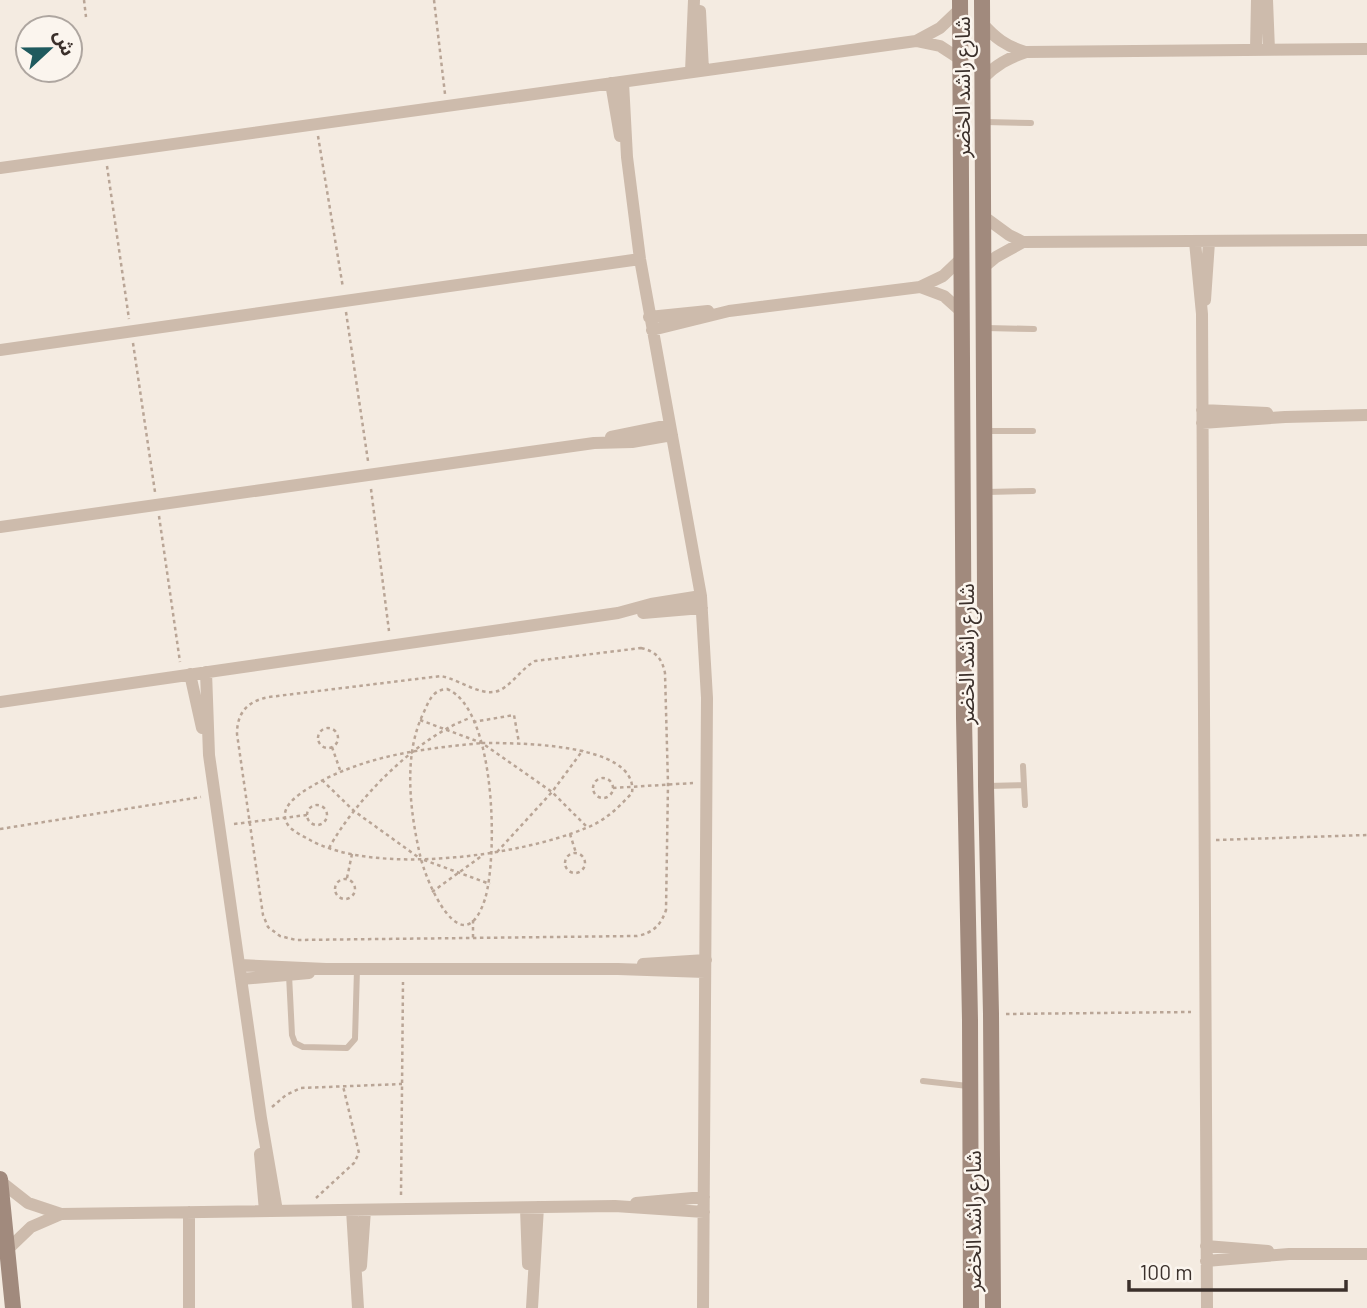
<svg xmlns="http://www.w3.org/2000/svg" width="1367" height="1308" font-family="Barlow,'Noto Sans Arabic',sans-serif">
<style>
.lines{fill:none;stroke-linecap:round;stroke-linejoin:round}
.path{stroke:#b9a596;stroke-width:2.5;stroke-dasharray:3.5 3.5;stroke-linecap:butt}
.lane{stroke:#cdbbac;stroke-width:6}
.street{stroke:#cdbbac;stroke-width:12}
.secondary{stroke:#a18a7d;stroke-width:16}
.labels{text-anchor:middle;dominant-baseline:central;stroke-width:5;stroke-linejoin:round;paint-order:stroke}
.street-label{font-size:21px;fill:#3b302b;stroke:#fbf5ee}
</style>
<rect width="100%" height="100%" fill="#f4ebe1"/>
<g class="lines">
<path class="path" d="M84,0L86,17
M434,0L445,94
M318,136L343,288
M107,166L129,319
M346,312L368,461
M133,343L155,492
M371,489L389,631
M159,516L180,662
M641,648C655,651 662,658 665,673L668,784L666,910C661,925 653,933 637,936L296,940L280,936L268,927L263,915L237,734C237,713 247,701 269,697L441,676C462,680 487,702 505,687C516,679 523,668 535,661Z
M447,689C496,709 498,856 485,899C463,967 426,883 420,855C410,811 403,756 423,714C429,701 432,690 447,689Z
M420,720L482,743L552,792L588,828
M473,722L514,715L519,743
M318 738a10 10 0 1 1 20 0a10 10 0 1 1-20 0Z
M482,743C513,743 639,742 632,793C619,807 605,821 586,828C519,856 375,876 310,840C303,836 292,831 288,825C278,810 294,798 304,791C359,756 419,749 482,743Z
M332,747L340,770
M593 788a10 10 0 1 1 20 0a10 10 0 1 1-20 0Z
M322,780L354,811L418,857
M613,788L693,783
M307 815a10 10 0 1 1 20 0a10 10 0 1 1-20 0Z
M234,824L307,815
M0,829L201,797
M570,834L576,853
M1216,840L1367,835
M329,848C356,799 417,737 470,718
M497,852L552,792L583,750
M565 863a10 10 0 1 1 20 0a10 10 0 1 1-20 0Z
M424,860L490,884
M347,878L352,854
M335 889a10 10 0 1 1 20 0a10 10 0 1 1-20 0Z
M432,892L483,855
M473,920V938
M1006,1014L1191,1012
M272,1107L286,1095L301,1088L402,1084
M401,1195L403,982
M316,1198L354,1163L359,1153L343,1086"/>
<path class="lane" d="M985,122L1031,123
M986,328L1034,329
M986,431H1033
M987,492L1033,491
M1023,766L1025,805
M987,786L1024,785
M289,975L292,1035L295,1043L303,1047L347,1048L355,1039L357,969
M923,1081L968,1086"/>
<path class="street" d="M1267,0L1269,50
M700,11L703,70
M982,23C995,38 1006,46 1025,52
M916,41L940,28L960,9
M1256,50L1257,0
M691,72L694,0
M983,78C996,65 1008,58 1026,52L1367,49
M623,82L627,157L640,259L701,596L707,698L703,1308
M611,83L620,136
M0,168L916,41L940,46L960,59
M983,216L1009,235L1023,242L1367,240
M1195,242L1202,314L1207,1308
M984,267L996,257L1023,242
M920,287L944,296L963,313
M1205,300L1209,242
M649,317L708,311
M652,330L729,311L920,287L943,276L962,258
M0,350L640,259
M1202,410L1267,413
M1202,423L1285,417L1367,415
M611,437L670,425
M0,527L594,443L632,442L672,435
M643,613L702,608
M206,672L209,755L261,1118L277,1211
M190,674L202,728
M0,702L618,613L651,604L701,596
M643,964L706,960
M240,965L326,969H618L705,972
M241,979L309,973
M260,1154L265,1211
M0,1181L28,1203L61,1214L615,1206L704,1212
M636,1203L704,1197
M526,1208L528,1264
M352,1210L358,1308
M1206,1246L1268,1251
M7,1250L31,1227L61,1214
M1206,1261L1289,1254H1367
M361,1266L365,1210
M189,1308V1212
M532,1308L538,1207"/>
<path class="secondary" d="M960,0L964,718L970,1020L971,1308
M982,0L986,786L991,1014L993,1308
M0,1179L13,1308"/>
</g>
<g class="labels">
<g class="street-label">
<text transform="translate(961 87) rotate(-90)">شارع راشد الخضر</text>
<text transform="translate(965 654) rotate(-90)">شارع راشد الخضر</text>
<text transform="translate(972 1221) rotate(-90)">شارع راشد الخضر</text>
</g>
</g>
<g transform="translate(49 49) rotate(68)"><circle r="33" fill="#fbf5ee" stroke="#aea6a0" stroke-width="2"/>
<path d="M0-5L12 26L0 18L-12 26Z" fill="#1f5a5e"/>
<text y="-10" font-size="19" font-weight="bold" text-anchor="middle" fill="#3b302b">ش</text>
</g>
<path d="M1129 1280v10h217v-10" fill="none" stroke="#3b302b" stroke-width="3.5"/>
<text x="1140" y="1280" font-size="21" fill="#3b302b" stroke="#fbf5ee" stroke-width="5" paint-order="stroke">100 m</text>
</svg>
